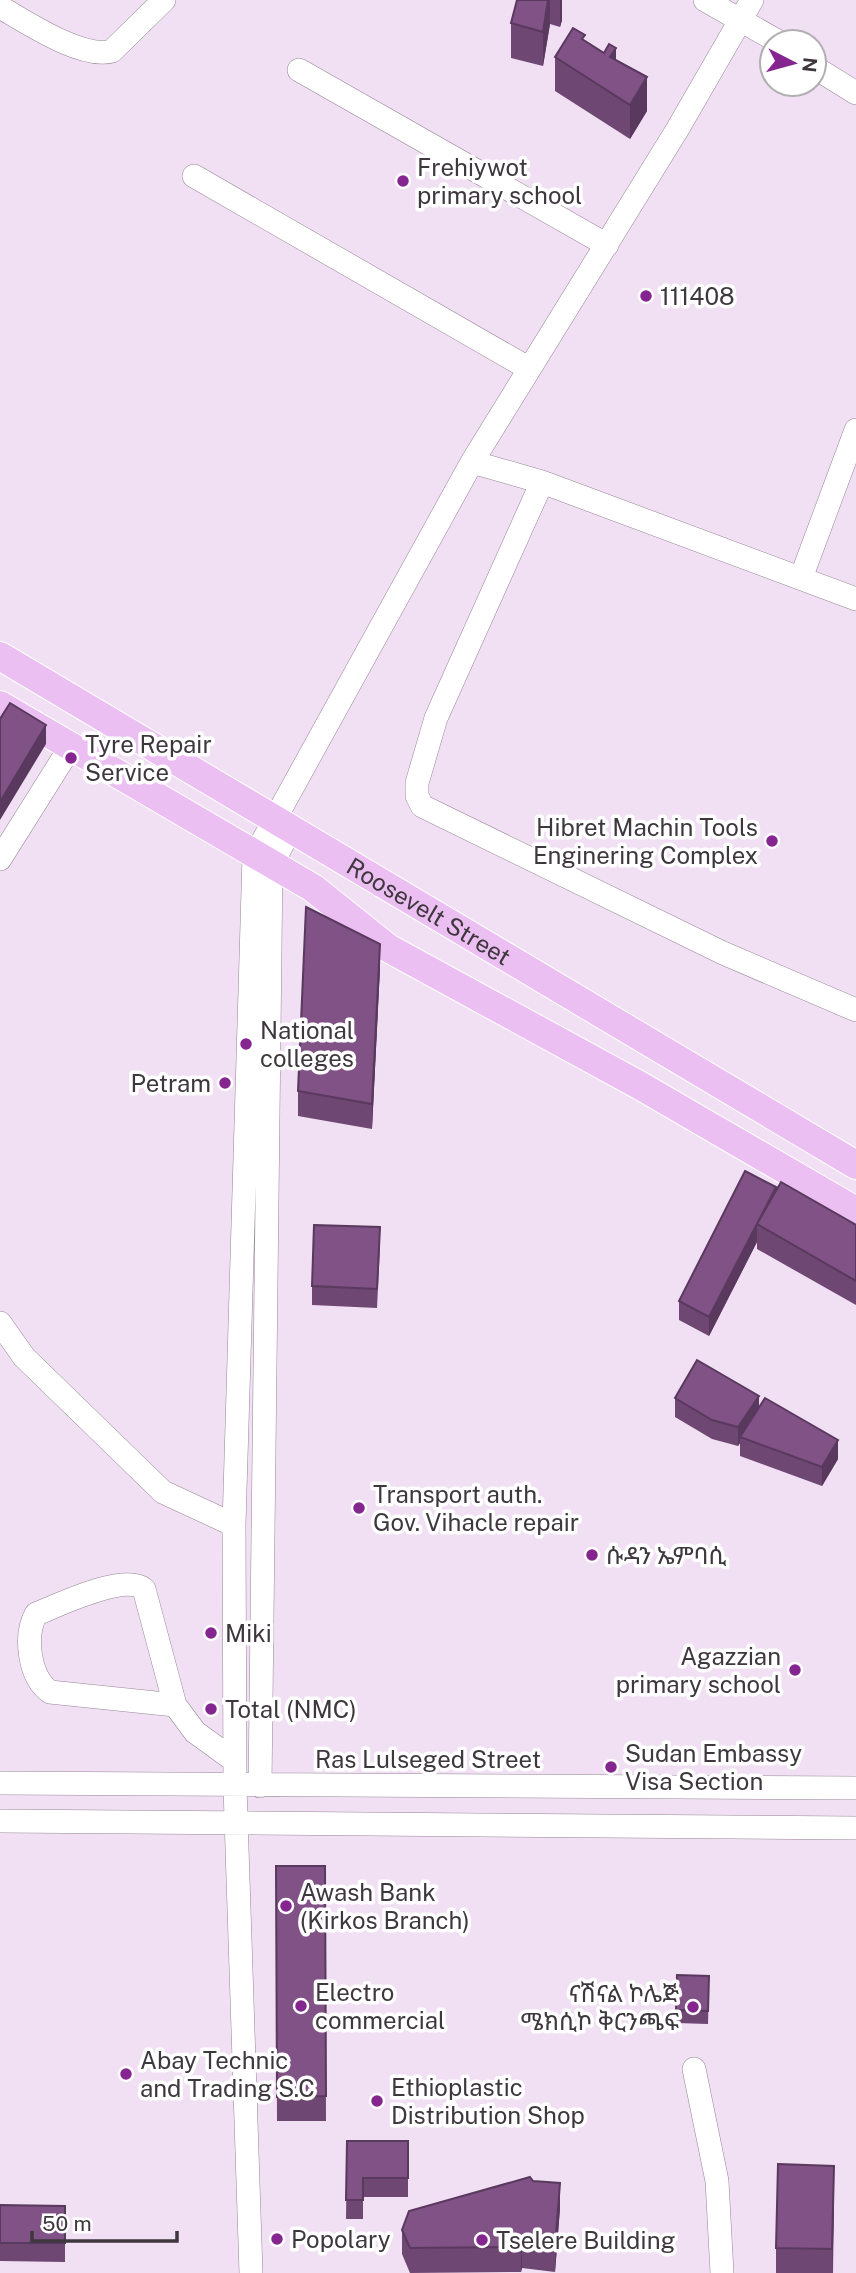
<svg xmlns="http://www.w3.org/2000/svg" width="856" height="2273" font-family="'Public Sans','Noto Sans Ethiopic',sans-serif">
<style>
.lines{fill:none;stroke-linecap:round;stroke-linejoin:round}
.minor-casing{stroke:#968697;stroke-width:24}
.major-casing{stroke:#fff;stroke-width:30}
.minor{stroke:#fff;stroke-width:23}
.major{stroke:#ecbff2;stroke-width:28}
.wall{fill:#6e4773}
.shaded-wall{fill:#5a395e}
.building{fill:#805286;stroke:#5a395e;stroke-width:2}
.poi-dot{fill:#842590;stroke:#fff;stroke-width:2.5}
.labels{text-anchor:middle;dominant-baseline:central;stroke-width:7;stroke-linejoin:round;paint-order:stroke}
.poi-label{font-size:24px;fill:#3e373e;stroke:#fff;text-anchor:start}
.street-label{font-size:24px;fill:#3e373e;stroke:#fff}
</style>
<rect width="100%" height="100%" fill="#f1e0f3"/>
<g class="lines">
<defs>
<path id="minor" d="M705,0L779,42
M0,7C26,22 83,60 112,51L164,0
M814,67L856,93
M299,70L607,245
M194,176L528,368
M472,462L542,482L856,599
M542,482L436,718L417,783V796L422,806L723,953L856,1010
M801,578L856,430
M0,859L71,746
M0,1323L24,1357L163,1492L234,1525
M175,1705L50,1692C29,1677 24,1636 36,1614C59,1605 124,1573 144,1589L175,1705L195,1732L235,1761
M0,1783L856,1788
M260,1786L271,866L291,828
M0,1821L856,1828
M694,2069L717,2181L722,2273
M251,2273L235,1787L234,1525L254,857L472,462L677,130L752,0"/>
<g id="major">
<path id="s1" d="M0,656L856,1165"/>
<path d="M0,705L313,888L388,948L639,1085L856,1211"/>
</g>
</defs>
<use href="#minor" class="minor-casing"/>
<use href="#major" class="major-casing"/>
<use href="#minor" class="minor"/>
<use href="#major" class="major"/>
</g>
<path class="wall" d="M517,0H562V20L560,27L550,24L543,66L511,58V23Z
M585,41L616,60L647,111L630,139L555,91V57Z
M380,968L372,1129L298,1116V1091Z
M776,1191L856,1225V1305L757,1249V1242L709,1336L679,1320V1301Z
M380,1246L377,1308L312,1305V1286Z
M675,1398L759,1408L838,1459L822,1486L740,1456V1443L738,1446L712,1439L675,1417Z
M276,1866H325L326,2121H277Z
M677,1975L709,1976L708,2024L676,2023Z
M347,2141H408V2197H363V2219H346Z
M834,2200L833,2273H776V2248Z
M0,2205L65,2206V2262L0,2261Z
M560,2208L555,2272L522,2268L521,2272L410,2273L402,2254V2230Z"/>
<path class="shaded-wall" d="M548,0H550V24L543,66V32Z
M560,0H562V20L560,27Z
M616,48V83L610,57Z
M647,77V111L630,139V105Z
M46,725V744L0,820V802Z
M380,944V968L372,1129V1104Z
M776,1187V1206L757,1224V1242L709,1336V1317Z
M759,1396V1415L740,1437V1443L738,1446V1427Z
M838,1440V1459L822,1486V1467Z
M834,2166V2200L832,2273V2249Z
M560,2183V2208L555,2272V2247Z
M522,2244V2268L521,2272V2247Z"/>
<path class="building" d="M517,0H548L543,32L511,23Z
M573,28L585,35L582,39L604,53L609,44L616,48L610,57L647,77L630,105L555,57Z
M10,703L46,725L0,802V719Z
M306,907L380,944L372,1104L298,1091Z
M745,1171L776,1187L709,1317L679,1301Z
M781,1182L856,1225V1281L757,1224Z
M314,1225L380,1227L377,1289L312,1286Z
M697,1360L759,1396L738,1427L712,1420L675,1398Z
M765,1398L838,1440L822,1467L740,1437Z
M276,1866H325L326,2096L277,2097Z
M677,1975L709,1976L708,2011L676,2010Z
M347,2141H408V2178H363V2200H346Z
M778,2164L834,2166L832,2249L776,2248Z
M530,2177L533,2181L560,2183L555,2247L522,2244L521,2247L410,2248L402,2230L409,2211Z
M0,2205L65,2206V2243H0Z"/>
<g class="poi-dot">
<circle cx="403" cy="181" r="7"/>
<circle cx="646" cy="296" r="7"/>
<circle cx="71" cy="758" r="7"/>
<circle cx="772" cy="841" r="7"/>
<circle cx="246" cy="1044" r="7"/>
<circle cx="225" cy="1083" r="7"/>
<circle cx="359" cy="1508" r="7"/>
<circle cx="592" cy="1555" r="7"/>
<circle cx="211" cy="1633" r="7"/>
<circle cx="795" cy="1670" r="7"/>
<circle cx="211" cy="1709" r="7"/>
<circle cx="611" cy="1767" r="7"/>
<circle cx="286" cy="1906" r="7"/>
<circle cx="301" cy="2006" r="7"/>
<circle cx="693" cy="2007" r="7"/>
<circle cx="126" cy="2074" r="7"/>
<circle cx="377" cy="2101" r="7"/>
<circle cx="277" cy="2239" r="7"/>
<circle cx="482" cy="2240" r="7"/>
</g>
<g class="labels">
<g class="poi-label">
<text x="417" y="167">Frehiywot<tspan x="417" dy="28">primary school</tspan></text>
<text x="660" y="296">111408</text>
<text x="85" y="744">Tyre Repair<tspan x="85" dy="28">Service</tspan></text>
<text x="758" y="827" text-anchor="end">Hibret Machin Tools<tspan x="758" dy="28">Enginering Complex</tspan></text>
<text x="260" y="1030">National<tspan x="260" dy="28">colleges</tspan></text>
<text x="211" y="1083" text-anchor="end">Petram</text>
<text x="373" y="1494">Transport auth.<tspan x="373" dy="28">Gov. Vihacle repair</tspan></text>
<text x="606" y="1555">ሱዳን ኤምባሲ</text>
<text x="225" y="1633">Miki</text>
<text x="781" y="1656" text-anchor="end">Agazzian<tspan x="781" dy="28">primary school</tspan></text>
<text x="225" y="1709">Total (NMC)</text>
<text x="625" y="1753">Sudan Embassy<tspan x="625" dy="28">Visa Section</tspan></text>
<text x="300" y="1892">Awash Bank<tspan x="300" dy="28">(Kirkos Branch)</tspan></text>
<text x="315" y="1992">Electro<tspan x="315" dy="28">commercial</tspan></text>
<text x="679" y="1993" text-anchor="end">ናሽናል ኮሌጅ<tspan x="679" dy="28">ሜክሲኮ ቅርንጫፍ</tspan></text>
<text x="140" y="2060">Abay Technic<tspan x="140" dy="28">and Trading S.C</tspan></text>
<text x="391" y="2087">Ethioplastic<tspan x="391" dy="28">Distribution Shop</tspan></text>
<text x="291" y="2239">Popolary</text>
<text x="496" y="2240">Tselere Building</text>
</g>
<g class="street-label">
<text stroke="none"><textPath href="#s1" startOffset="499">Roosevelt Street</textPath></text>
<text x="428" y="1759">Ras Lulseged Street</text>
</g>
</g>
<g transform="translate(793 63) rotate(96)"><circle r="33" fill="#ffffff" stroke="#b2afb2" stroke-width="2"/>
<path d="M0-5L12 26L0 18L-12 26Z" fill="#842590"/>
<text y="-10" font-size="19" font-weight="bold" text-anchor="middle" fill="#3e373e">N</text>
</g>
<path d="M32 2231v10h145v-10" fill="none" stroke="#3e373e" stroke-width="3.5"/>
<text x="42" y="2231" font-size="21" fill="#3e373e" stroke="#ffffff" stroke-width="5" paint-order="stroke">50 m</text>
</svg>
